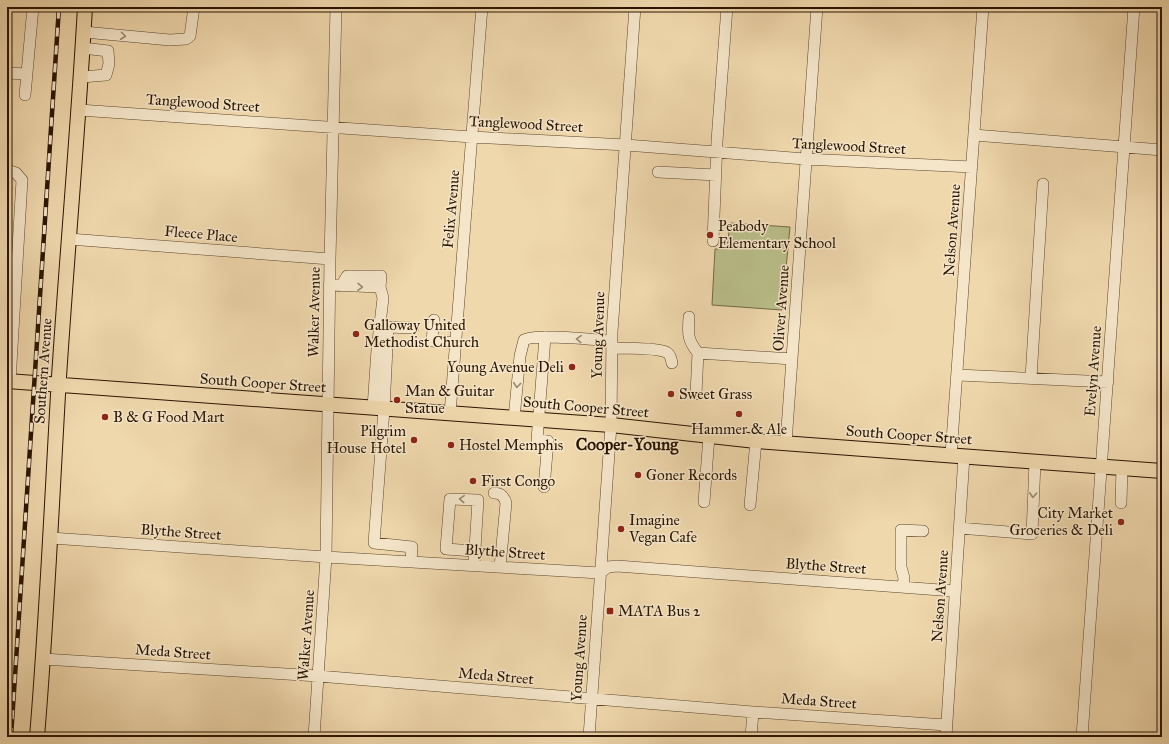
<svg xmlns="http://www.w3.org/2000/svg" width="1169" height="744" font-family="'IM FELL Great Primer',serif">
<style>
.green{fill:#babf8a;stroke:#726a45}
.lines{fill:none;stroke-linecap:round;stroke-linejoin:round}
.minor-casing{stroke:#5c452b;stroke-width:12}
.major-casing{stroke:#2a1400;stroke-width:16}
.minor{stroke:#f5e6ca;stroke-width:11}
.major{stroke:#f0d8ad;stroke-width:14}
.rail-casing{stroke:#2a1400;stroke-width:4.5}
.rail{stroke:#f5e6ca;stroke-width:3;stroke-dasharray:9;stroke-linecap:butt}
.oneway{stroke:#9a886f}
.poi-dot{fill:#8f2418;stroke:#f5e6ca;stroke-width:1.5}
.labels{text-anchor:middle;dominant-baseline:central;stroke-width:3;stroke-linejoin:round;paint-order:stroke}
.street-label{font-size:15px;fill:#2a1400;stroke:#f5e6ca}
.poi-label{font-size:15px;fill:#2a1400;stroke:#f5e6ca;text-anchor:start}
.quarter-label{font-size:17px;font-weight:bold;fill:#2a1400;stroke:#f5e6ca}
</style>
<rect width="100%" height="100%" fill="#f0d8ad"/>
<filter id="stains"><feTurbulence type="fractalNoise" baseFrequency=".005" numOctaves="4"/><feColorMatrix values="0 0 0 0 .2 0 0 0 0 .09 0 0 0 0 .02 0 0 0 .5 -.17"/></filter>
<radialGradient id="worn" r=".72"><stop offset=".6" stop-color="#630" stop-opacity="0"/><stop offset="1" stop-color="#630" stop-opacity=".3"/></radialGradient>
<path class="green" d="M730,223L790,227L782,310L712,305L715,249H727Z"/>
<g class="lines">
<defs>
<path id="minor" d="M84,32L170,40L186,39L190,36L194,7
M7,73L27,74
M81,77L106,75L109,64L108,51L83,48
M25,95L33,7
M79,110L472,137L626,145L805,159L972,167
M974,135L1162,150
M7,170L16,173L22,180L10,381
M658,172L716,175
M69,239L330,259
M713,241L717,141L727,7
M329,285L380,287L381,276H347L341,286
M689,317C688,334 687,339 698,353
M434,320L432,341L456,343
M612,348C623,348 657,348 666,352C671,354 671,359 672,363
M958,375L1108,382
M1031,378L1043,184
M696,394L698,353L792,359
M373,408L377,350L383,298L380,287
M450,414L482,7
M514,418L520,356L524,340C536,333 595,340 612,341
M786,443L817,7
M951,455L983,7
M544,487L548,441L537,440L545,337
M494,493C501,493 504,496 506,503L500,567
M704,502L709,436
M1121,503L1122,468
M750,505L756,441
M959,528L1032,534L1035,462
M51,538L326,557L600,573L608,567L617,566L954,591
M411,562L412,547L374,543L384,409L388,327L413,328
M474,565L478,500L450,499L446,549L474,551
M903,587L904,578L901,567V530L923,531
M43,659L318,676L753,712L946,725
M314,737L326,557L330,259L336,7
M589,737L611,425L612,332L635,7
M751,737L753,712
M946,737L964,456
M1082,737L1134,7"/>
<path id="major" d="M7,381L611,425L756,441L1162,471
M37,737C47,617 52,497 59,377C67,254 78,131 85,7"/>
</defs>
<use href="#minor" class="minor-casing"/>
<use href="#major" class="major-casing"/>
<use href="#minor" class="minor"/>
<use href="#major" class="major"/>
<defs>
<path id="rail" d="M11,737L59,7"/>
</defs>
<use href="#rail" class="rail-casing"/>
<use href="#rail" class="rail"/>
</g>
<defs><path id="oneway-chevron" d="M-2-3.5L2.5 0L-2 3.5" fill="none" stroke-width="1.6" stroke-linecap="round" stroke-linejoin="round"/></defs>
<g class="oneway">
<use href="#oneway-chevron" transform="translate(123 36) rotate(7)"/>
<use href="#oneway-chevron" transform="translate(360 287) rotate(2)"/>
<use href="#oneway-chevron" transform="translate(579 339) rotate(-177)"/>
<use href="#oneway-chevron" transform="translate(517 385) rotate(96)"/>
<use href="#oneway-chevron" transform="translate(1033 495) rotate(93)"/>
<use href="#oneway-chevron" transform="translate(462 499) rotate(-177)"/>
</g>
<g class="poi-dot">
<circle cx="710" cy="235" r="4"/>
<circle cx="356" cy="334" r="4"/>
<circle cx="572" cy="367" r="4"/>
<circle cx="671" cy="394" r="4"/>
<circle cx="397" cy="400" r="4"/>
<circle cx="739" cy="414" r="4"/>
<circle cx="105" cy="417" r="4"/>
<circle cx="414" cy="440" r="4"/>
<circle cx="451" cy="445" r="4"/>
<circle cx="638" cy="475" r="4"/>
<circle cx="473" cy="481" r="4"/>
<circle cx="1121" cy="522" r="4"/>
<circle cx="621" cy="529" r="4"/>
<rect x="606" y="607" width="8" height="8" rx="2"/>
</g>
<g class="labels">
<g class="street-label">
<text transform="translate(203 103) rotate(4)">Tanglewood Street</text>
<text transform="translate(526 124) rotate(3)">Tanglewood Street</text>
<text transform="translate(849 146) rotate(3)">Tanglewood Street</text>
<text transform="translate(451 209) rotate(-85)">Felix Avenue</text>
<text transform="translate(952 230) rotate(-86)">Nelson Avenue</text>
<text transform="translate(201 234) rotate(5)">Fleece Place</text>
<text transform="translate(781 308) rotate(-86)">Oliver Avenue</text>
<text transform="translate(314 312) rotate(-89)">Walker Avenue</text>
<text transform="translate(598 335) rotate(-88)">Young Avenue</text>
<text transform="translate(43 371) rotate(-86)">Southern Avenue</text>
<text transform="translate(1093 371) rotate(-86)">Evelyn Avenue</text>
<text transform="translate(263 383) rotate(4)">South Cooper Street</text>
<text transform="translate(586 407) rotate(5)">South Cooper Street</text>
<text transform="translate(909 435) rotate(4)">South Cooper Street</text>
<text transform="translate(181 532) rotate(4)">Blythe Street</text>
<text transform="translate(505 552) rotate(4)">Blythe Street</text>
<text transform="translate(826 566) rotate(4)">Blythe Street</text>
<text transform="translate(940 596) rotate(-86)">Nelson Avenue</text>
<text transform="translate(306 635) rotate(-86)">Walker Avenue</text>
<text transform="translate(173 652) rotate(4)">Meda Street</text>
<text transform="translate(579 658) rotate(-86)">Young Avenue</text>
<text transform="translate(496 676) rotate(5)">Meda Street</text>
<text transform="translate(819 701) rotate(4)">Meda Street</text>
</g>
<g class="poi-label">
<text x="718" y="226">Peabody<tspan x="718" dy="17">Elementary School</tspan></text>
<text x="364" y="325">Galloway United<tspan x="364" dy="17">Methodist Church</tspan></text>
<text x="564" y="367" text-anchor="end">Young Avenue Deli</text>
<text x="405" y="391">Man &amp; Guitar<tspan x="405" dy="17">Statue</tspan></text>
<text x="679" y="394">Sweet Grass</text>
<text x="113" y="417">B &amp; G Food Mart</text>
<text x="739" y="429" text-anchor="middle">Hammer &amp; Ale</text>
<text x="406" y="431" text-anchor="end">Pilgrim<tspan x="406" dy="17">House Hotel</tspan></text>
<text x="459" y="445">Hostel Memphis</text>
<text x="646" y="475">Goner Records</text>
<text x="481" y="481">First Congo</text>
<text x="1113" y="513" text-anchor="end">City Market<tspan x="1113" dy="17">Groceries &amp; Deli</tspan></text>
<text x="629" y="520">Imagine<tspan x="629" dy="17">Vegan Cafe</tspan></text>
<text x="618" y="611">MATA Bus 2</text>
</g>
<g class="quarter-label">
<text x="627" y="444">Cooper-Young</text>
</g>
</g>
<rect width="1169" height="744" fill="none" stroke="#f0d8ad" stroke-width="24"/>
<rect x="8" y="8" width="1153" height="728" fill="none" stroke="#2a1400" stroke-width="2"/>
<rect x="12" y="12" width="1145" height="720" fill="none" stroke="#2a1400"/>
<rect width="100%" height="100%" filter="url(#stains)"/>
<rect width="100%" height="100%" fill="url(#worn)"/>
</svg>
